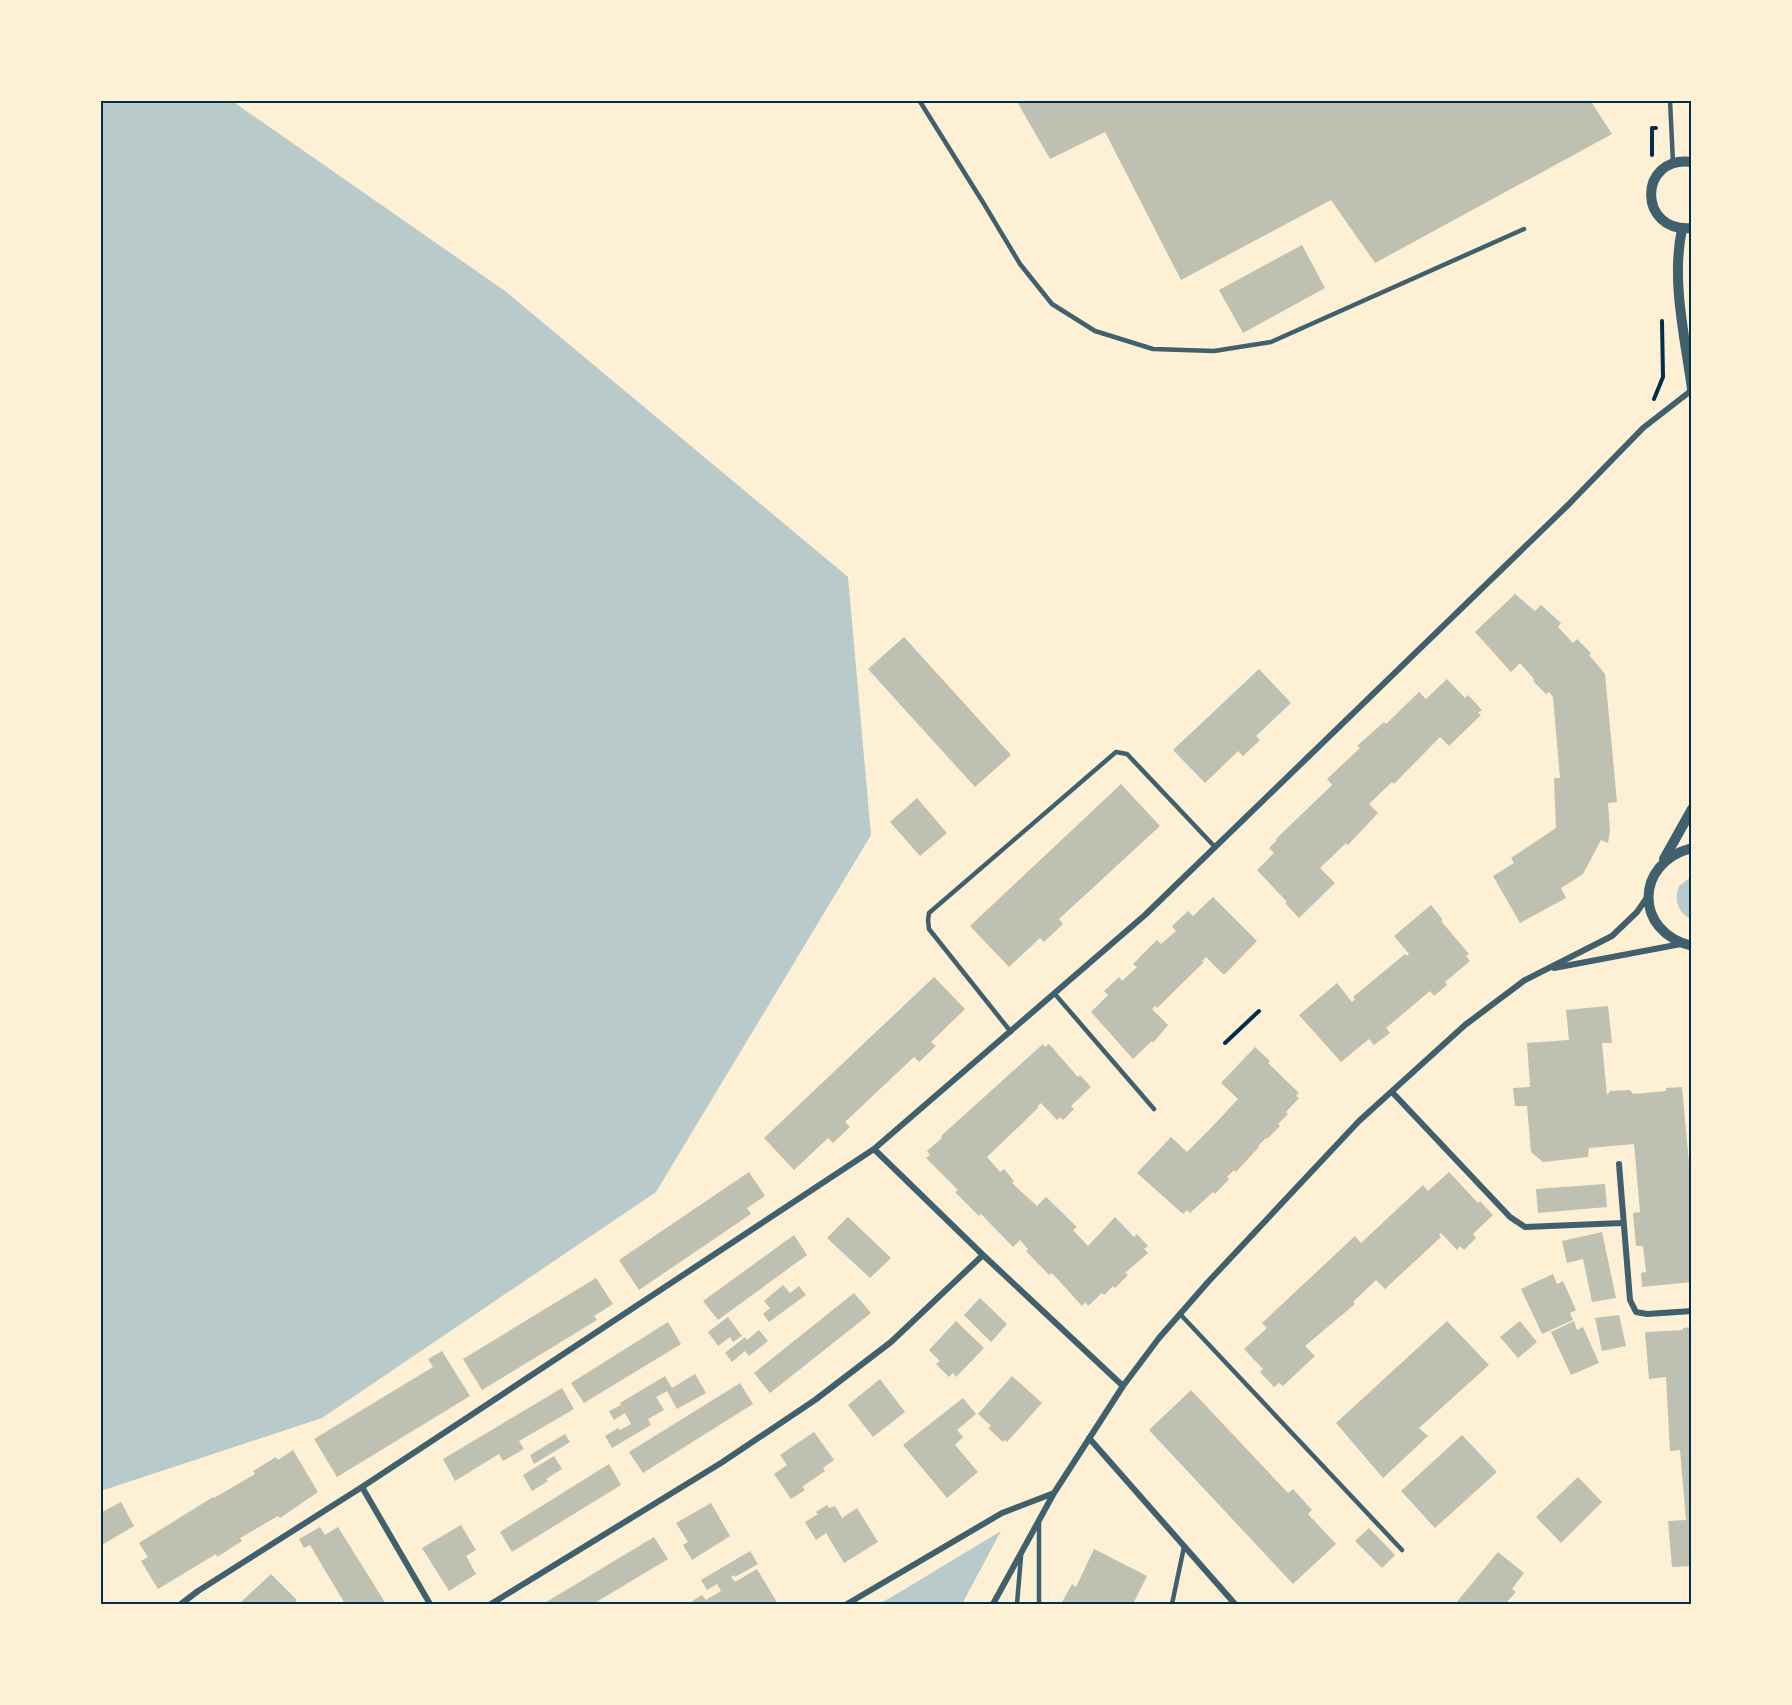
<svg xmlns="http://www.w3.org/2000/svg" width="1792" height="1705" font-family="'DM Sans',sans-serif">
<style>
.green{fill:#b9caca}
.building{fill:#bec0b2}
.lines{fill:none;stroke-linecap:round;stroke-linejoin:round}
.path{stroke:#003049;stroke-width:4}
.service{stroke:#3f606c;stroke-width:4.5}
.minor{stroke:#3f606c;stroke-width:6}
.tertiary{stroke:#3f606c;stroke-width:10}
.neatline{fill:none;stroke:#003049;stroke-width:2}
</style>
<rect width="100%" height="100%" fill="#fdf0d5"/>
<path class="green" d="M100,101H232L505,291L848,577L871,835L656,1192L322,1418L101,1491Z
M1691,877H1692L1691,919C1677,912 1674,900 1679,886Z
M1001,1531L962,1604H878L890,1598Z"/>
<path class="building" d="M1016,100H1590L1612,134L1375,263L1331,200L1181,280L1105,132L1050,159Z
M1302,245L1325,288L1243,333L1219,290Z
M1515,594L1535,611L1541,605L1561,623L1558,627L1573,643L1577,639L1591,653L1589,655L1605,674L1617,802L1608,803L1610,831L1608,843L1601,840L1583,874L1561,888L1566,898L1520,923L1493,876L1514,863L1511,858L1556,828L1554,778H1560L1553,697L1549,692L1546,694L1533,681L1534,679L1520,663L1511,672L1475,632Z
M904,637L1011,755L975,787L868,669Z
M1259,669L1291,703L1256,736L1260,740L1243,756L1238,751L1205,783L1173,750Z
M1447,679L1465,698L1468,695L1482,710L1478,713L1481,715L1449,746L1440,737L1394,784L1392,782L1369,804L1378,813L1348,845L1346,843L1320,868L1335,883L1299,918L1285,903L1287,902L1257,870L1274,853L1269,848L1277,840L1276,839L1332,785L1327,779L1360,748L1357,746L1384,722L1386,724L1419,692L1426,699Z
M1121,784L1160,826L1059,919L1063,924L1044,942L1040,938L1009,967L970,926Z
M917,798L947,833L920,856L890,822Z
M1213,897L1257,941L1225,974H1223L1206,957L1202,961L1204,962L1157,1008L1155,1006L1152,1009L1168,1025L1153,1043L1152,1041L1133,1059L1091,1012L1108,995L1104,991L1119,977L1122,981L1137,967L1133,964L1157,940L1161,944L1176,931L1172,926L1188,911L1193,916Z
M1431,905L1443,920L1441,921L1469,954L1466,956L1470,961L1445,982L1447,985L1434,996L1430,991L1386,1028L1390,1033L1374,1045L1369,1039L1341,1062L1299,1015L1337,983L1352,1002L1355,999L1353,997L1405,954L1407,956L1409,954L1394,936Z
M934,977L965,1009L931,1042L936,1046L919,1062L914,1057L845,1122L850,1127L833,1143L828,1138L794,1170L764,1138Z
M1608,1006L1612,1043H1602L1607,1095L1610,1091L1630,1090L1633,1094L1666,1091V1088L1682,1087L1692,1196V1282L1642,1287L1641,1273L1646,1272L1643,1246H1636L1633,1213L1640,1212L1634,1144L1589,1148L1588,1157L1543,1162L1531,1152L1527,1106H1515L1513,1088L1530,1087L1527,1043L1569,1040L1566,1010Z
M1043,1044L1045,1047L1049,1044L1078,1077L1080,1075L1091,1087L1071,1106L1074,1109L1063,1120L1060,1117L1057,1120L1041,1103L1037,1107L1038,1108L987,1157L1000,1172L1004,1169L1014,1181L1012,1183L1037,1206L1046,1197L1077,1227L1073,1230L1088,1246L1115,1217L1134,1237L1137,1234L1148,1246L1144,1249L1148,1253L1125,1273L1128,1275L1115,1288L1113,1286L1104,1295L1102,1293L1088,1306L1085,1302L1082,1306L1052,1273L1049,1275L1026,1251L1028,1249L1020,1240L1013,1247L981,1214L979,1216L955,1192L958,1190L926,1158L930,1155L927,1151L942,1138L941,1136Z
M1255,1047L1270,1061L1268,1063L1299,1093L1296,1096L1299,1098L1286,1112L1288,1114L1278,1124L1280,1126L1267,1139L1266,1138L1258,1146L1259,1147L1236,1172L1234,1170L1227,1177L1229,1179L1215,1194L1213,1192L1190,1213L1187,1210L1183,1214L1137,1173L1171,1137L1187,1152L1212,1127L1238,1099L1221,1083Z
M749,1172L765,1196L747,1208L751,1214L639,1290L619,1260Z
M1449,1172L1478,1203L1480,1201L1493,1215L1473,1234L1476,1238L1464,1250L1460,1246L1457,1250L1441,1233L1439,1235L1441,1237L1385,1289L1376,1280L1353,1302L1355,1304L1305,1346L1315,1356L1283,1386L1279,1383L1274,1387L1260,1372L1263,1369L1244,1349L1267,1328L1262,1323L1355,1236L1361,1243L1423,1185L1428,1191Z
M1605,1184L1607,1207L1538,1213L1536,1189Z
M848,1217L891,1258L870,1278L827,1238Z
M1602,1232L1616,1298L1592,1302L1583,1259L1567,1263L1562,1241Z
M794,1235L807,1255L718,1320L703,1301Z
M1553,1274L1557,1284L1563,1281L1576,1310L1570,1313L1573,1320L1542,1334L1521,1289Z
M596,1278L613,1304L594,1316L597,1320L482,1390L463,1359Z
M783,1285L790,1293L799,1286L806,1295L769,1322L763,1314L770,1308L764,1301Z
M854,1293L871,1313L770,1393L754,1373Z
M980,1298L1007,1324L991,1342L964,1315Z
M1619,1315L1626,1346L1602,1351L1595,1318Z
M728,1317L742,1336L733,1342L730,1337L718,1346L708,1332Z
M956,1321L984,1348L956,1377L953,1373L949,1377L936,1364L940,1361L929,1350Z
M1447,1321L1489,1365L1419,1428L1428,1436L1383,1478L1336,1423Z
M1520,1321L1537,1342L1518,1358L1500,1337Z
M1574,1321L1577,1330L1583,1327L1599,1363L1571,1375L1551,1332Z
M668,1322L681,1344L584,1403L571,1383Z
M1692,1327V1566L1672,1567L1668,1521L1686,1520L1680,1450L1670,1451L1666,1377L1649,1379L1645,1332L1683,1330V1328Z
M759,1330L768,1341L749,1356L745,1351L732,1362L725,1353L745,1337L747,1340Z
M442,1351L470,1396L337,1477L314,1439L433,1367L428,1359Z
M695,1374L706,1393L677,1409L667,1391L656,1397L664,1410L648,1419L651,1425L612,1448L605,1436L618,1428L620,1430L631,1424L625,1413L614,1420L609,1411L621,1405L620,1403L665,1376L672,1388Z
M1012,1376L1042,1403L1007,1442L1005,1440L1003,1442L988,1428L991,1426L978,1414Z
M880,1379L905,1412L873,1437L848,1405Z
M740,1383L753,1404L643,1473L629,1452Z
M562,1388L574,1409L519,1441L524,1449L503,1461L499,1454L455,1481L443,1459Z
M1191,1390L1288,1493L1293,1489L1312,1510L1308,1514L1336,1544L1293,1584L1149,1430Z
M963,1398L976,1414L957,1430L963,1437L955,1445L978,1472L947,1498L903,1445Z
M814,1432L834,1460L823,1468L825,1471L802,1487L805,1490L791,1499L774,1474L787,1465L780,1455Z
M565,1434L570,1442L534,1464L530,1455Z
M1462,1435L1497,1472L1435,1528L1401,1491Z
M293,1450L318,1492L280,1518L278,1516L240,1538L242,1541L217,1557L216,1554L158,1589L141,1561L148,1557L139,1543L213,1497L214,1498L255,1474L253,1471L276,1457L278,1460Z
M554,1456L562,1469L546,1479L548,1481L532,1491L523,1475Z
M609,1464L621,1485L512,1552L500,1532Z
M1578,1477L1602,1502L1561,1543L1536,1517Z
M121,1502L134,1526L100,1546V1513Z
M711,1503L730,1536L692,1560L683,1545L688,1542L676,1523Z
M827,1505L829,1508L835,1506L842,1518L857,1508L878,1542L844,1563L826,1533L816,1540L805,1522L818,1514L816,1512Z
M461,1525L476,1550L466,1556L476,1574L449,1591L422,1548Z
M320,1527L325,1535L338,1527L386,1604H345L310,1545L304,1548L299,1539Z
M1369,1528L1395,1555L1382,1568L1355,1541Z
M654,1537L668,1559L593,1604H543Z
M1094,1549L1147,1576L1133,1604H1061L1072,1584L1076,1587Z
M750,1551L758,1564L735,1577L734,1575L731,1577L735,1582L757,1569L778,1604H692L691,1602L702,1595L706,1600L721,1591L717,1584L707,1590L701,1580Z
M1498,1552L1524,1573L1512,1589L1516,1592L1505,1604L1501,1602L1499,1604H1458L1456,1603Z
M271,1574L297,1600L293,1604H239Z"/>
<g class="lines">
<path class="path" d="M1652,155V128H1656
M1654,399L1663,377L1662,321
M1225,1043L1259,1011"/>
<path class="service" d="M919,100L984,204L1020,264L1052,304L1095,331L1153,349L1214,351L1271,342L1524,229
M1670,100L1673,163
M1054,993L1154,1109
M1011,1032L929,929L928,920L929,913L1116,752L1127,754L1215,847
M1180,1314L1402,1550
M1017,1604L1021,1556
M1039,1604V1520
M1172,1604L1184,1547"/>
<path class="minor" d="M1554,968L1681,944
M1392,1092L1510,1217L1525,1227L1622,1223
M874,1149L983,1255L1123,1386
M1619,1164L1630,1300L1636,1312L1647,1314L1692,1311
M1089,1438L1235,1604
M362,1487L430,1604
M181,1604L198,1591L362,1487L874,1149L1145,915L1568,505L1643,428L1692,390
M491,1604L721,1463L815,1400L891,1342L983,1255
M847,1604L1002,1513L1054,1493
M993,1604L1054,1493L1123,1386L1159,1338L1208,1282L1359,1121L1465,1025L1525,980L1612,936L1637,912L1648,896"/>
<path class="tertiary" d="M1692,162C1638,155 1637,233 1692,228
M1682,229C1671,281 1685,337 1692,389
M1692,848C1634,863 1634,932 1692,946
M1664,859L1692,809"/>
</g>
<rect width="1792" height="1705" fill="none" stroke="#fdf0d5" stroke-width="204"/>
<rect x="102" y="102" width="1588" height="1501" class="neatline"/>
</svg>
